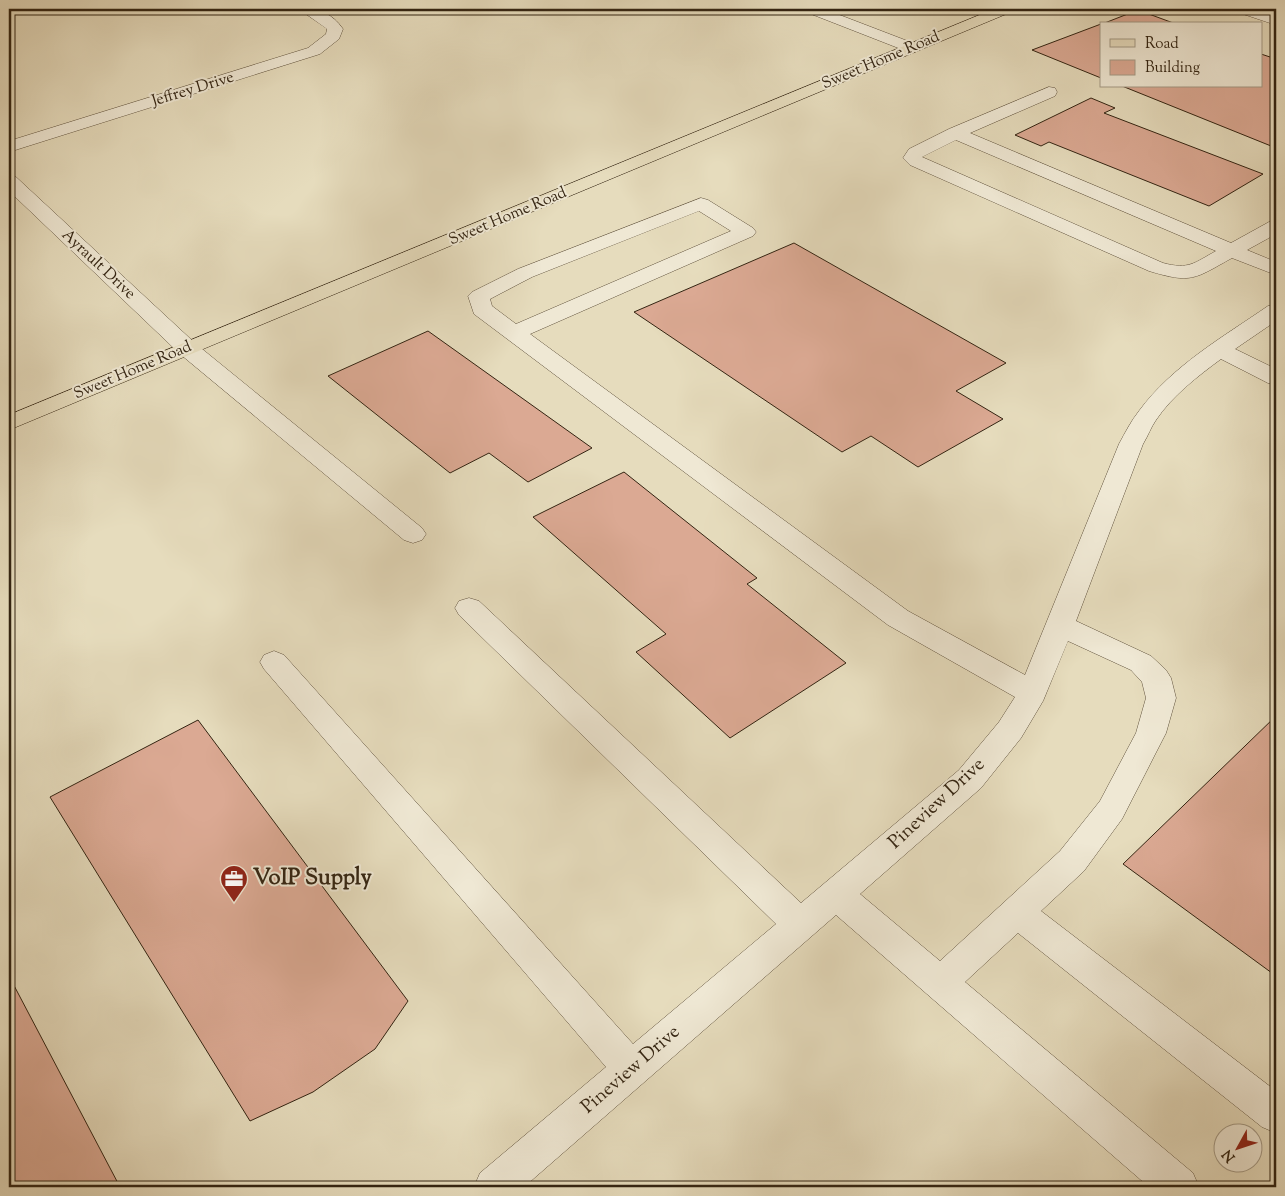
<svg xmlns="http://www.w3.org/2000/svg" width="1285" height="1196" font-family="'Sorts Mill Goudy',serif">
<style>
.building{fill:#dba993;stroke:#332412}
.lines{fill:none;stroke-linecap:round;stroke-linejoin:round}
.minor-casing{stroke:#60523d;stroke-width:1}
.major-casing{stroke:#332412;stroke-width:1}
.minor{fill:#efe8d4;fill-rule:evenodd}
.major{fill:#e6dcbd;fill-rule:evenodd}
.labels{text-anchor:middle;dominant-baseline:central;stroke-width:4;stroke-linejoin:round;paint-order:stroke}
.far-street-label{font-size:16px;fill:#332412;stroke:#efe8d4}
.street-label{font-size:19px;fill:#332412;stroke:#efe8d4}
.near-poi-label{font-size:22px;font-weight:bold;fill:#332412;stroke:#efe8d4;text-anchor:start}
</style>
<rect width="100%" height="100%" fill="#e6dcbd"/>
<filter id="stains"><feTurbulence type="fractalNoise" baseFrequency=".004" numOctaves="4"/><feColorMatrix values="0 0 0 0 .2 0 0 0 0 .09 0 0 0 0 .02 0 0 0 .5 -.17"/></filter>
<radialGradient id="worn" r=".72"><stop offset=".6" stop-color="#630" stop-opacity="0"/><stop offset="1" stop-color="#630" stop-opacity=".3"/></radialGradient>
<path class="building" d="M1138,10L1176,24H1102Z
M1101,24V78L1032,50Z
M1261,54L1276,59V148L1122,86H1261Z
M1091,98L1115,108L1104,113L1263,174L1209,206L1049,142L1041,146L1015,135Z
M794,243L1006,363L956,391L1003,419L918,467L871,436L842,452L634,312Z
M428,331L592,448L528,482L489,453L450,473L328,376Z
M624,472L757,578L747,584L846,663L730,738L636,652L666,634L533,517Z
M1276,716V976L1123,864Z
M198,720L408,1001L375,1049L313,1092L250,1121L50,797Z
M9,976L120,1187H9Z"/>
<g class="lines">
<defs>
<path id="minor" d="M299,9C318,8 332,13 343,29L339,39L320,54L9,152V141L308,48L326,34L327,29Z
M803,9H824L918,45L920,48L918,51H906L806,12Z
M1234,9H1256L1276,15V25L1237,12Z
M1049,87L1055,88L1057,92L1055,96L970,133L1231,243L1269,222L1276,220V234L1247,250L1276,262V275L1232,258C1194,279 1192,284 1149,271L910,165L903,158L909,149L949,129ZM956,140L1216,251C1194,263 1189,270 1163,263L922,157Z
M9,175L16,177L196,344L422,528L426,534L422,540L413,543L404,540L180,354L9,191Z
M701,198L708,200L753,228L756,232L753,236L530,334L908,611L1025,675L1119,444C1125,433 1131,421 1139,411C1172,366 1223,337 1268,306L1276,305V321L1235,349L1276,369V385L1268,383L1221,359C1198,376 1172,396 1156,420C1151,427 1148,436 1143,444L1076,621L1151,656L1166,670L1171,678L1176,698L1166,733L1122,819L1084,871L1041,911L1276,1091V1133L1262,1127L1018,933L965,982L1193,1173L1199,1187H1149L836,915L524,1187H474L480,1173L606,1067L264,669L260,662L264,655L274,651L284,655L633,1044L776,924L459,615L455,608L459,601L469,598L479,601L801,903L959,770L999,722L1015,697L888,625L474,314L468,296L472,292L518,269ZM699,211L731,231L516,324L492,306L490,299L532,277ZM1068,641L1131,670L1142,682L1146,698L1136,733L1100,801L1060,851L940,961L860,894L981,788L1021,738L1043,701Z"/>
<path id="major" d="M994,9H1014L1011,12L9,430V415Z"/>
</defs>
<use href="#minor" class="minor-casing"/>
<use href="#major" class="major-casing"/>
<use href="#minor" class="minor"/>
<use href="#major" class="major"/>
</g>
<defs>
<symbol id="office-pin" viewBox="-11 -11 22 30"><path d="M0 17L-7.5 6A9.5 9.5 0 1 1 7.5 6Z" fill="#8f2418" stroke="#efe8d4"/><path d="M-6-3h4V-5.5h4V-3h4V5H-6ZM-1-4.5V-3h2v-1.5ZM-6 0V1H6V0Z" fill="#fff"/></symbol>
</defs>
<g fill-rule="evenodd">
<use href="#office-pin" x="218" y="863" width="32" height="43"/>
</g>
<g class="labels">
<g class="far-street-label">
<text transform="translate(881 61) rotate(-23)">Sweet Home Road</text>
<text transform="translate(193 90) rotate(-17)">Jeffrey Drive</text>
<text transform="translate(508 217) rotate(-23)">Sweet Home Road</text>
<text transform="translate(98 265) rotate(43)">Ayrault Drive</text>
<text transform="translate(133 371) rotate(-23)">Sweet Home Road</text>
</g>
<g class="street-label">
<text transform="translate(937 804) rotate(-43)">Pineview Drive</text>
<text transform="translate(631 1070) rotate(-41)">Pineview Drive</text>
</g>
<g class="near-poi-label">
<text x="253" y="879">VoIP Supply</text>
</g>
</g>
<rect width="1285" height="1196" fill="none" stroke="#e6dcbd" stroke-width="30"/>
<rect x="10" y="10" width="1265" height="1176" fill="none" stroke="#332412" stroke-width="2.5"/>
<rect x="15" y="15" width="1255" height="1166" fill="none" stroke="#332412"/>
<rect x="1100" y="22" width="162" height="65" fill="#efe8d4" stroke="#a49a86"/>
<rect x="1110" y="39" width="25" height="8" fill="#e6dcbd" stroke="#a49a86"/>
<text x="1145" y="48" font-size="15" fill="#332412">Road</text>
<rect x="1110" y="60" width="25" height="15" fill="#dba993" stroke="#a49a86"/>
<text x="1145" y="72" font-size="15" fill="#332412">Building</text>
<g transform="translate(1238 1148) rotate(230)"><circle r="24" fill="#efe8d4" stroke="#a49a86"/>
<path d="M0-4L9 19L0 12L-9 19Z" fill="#8f2418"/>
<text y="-8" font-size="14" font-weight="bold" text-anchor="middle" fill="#332412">N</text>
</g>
<rect width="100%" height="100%" filter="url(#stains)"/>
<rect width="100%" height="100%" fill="url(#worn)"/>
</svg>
